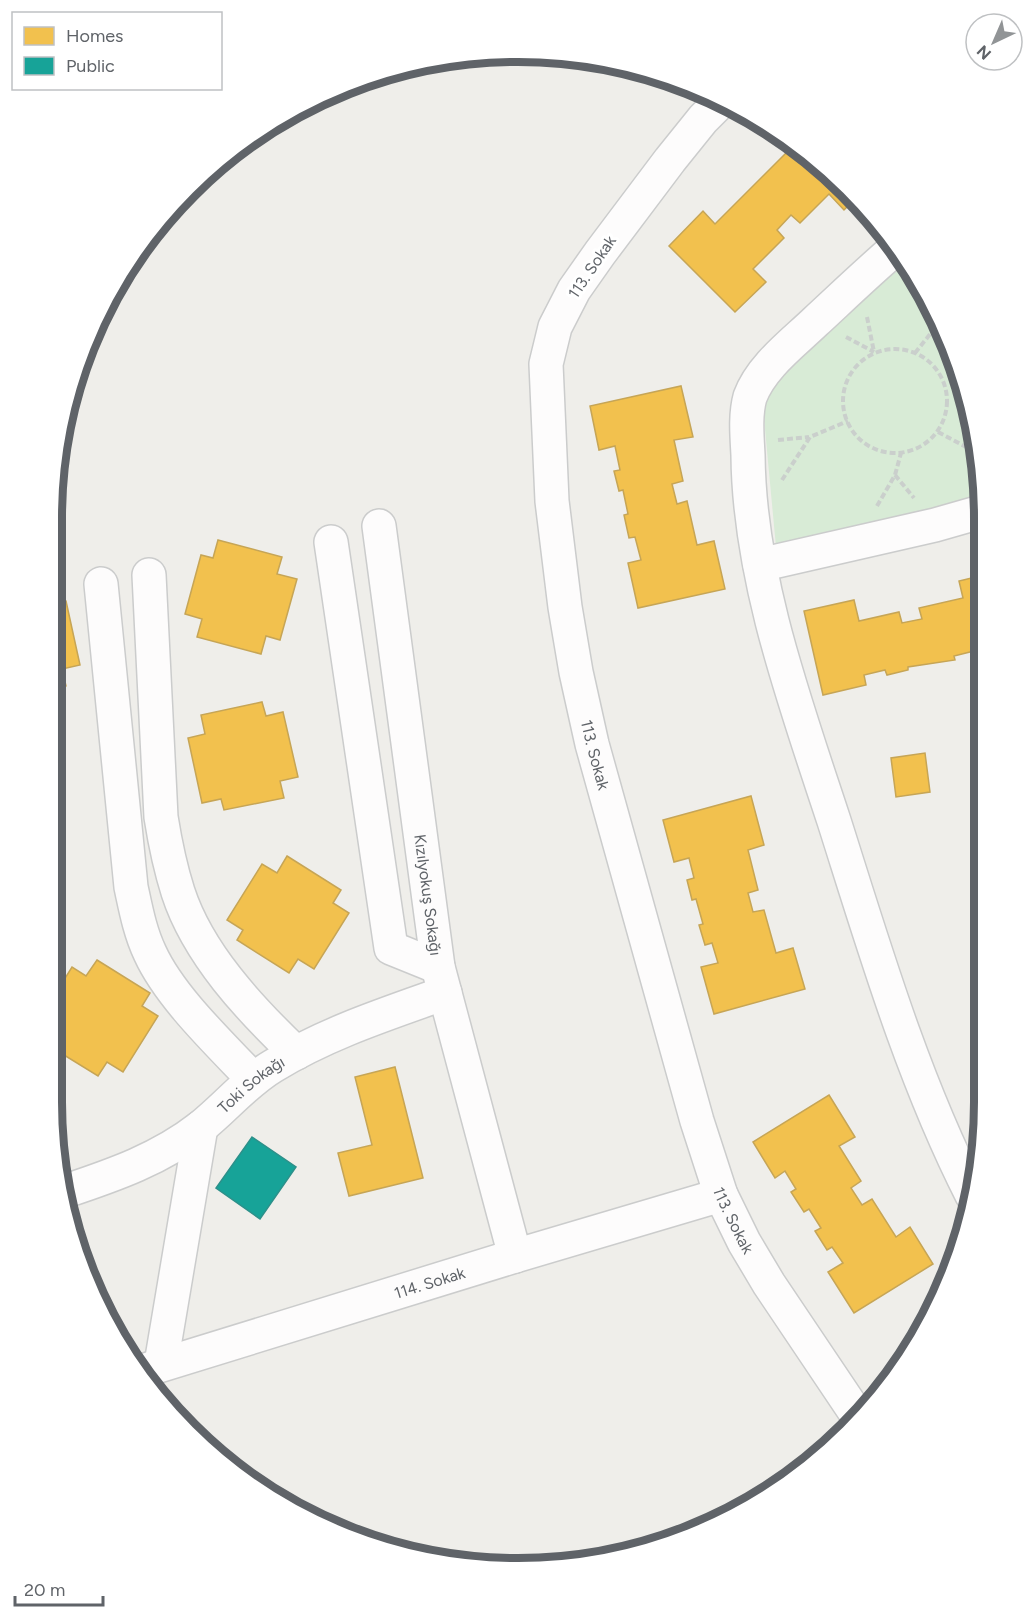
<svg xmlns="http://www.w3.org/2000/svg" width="1036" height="1620" viewBox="0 0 1036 1620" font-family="Figtree,sans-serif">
  <rect width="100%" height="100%" fill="#efeeea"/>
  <path fill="#d8ebd6" d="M904 259 923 285 969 397 984 495 906 520 776 547 762 397Z"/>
  <g fill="#f2c14e" stroke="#c6a556" stroke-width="1.5">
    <path d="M792 141 803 148 856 198 844 210 829 194 800 223 791 215 777 230 784 238 753 269 766 282 735 312 669 246 703 211 715 224 792 147 789 144Z"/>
    <path d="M681 386 693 437 674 440 683 481 672 484 677 504 687 501 697 545 714 541 725 589 638 608 628 563 641 560 635 537 629 538 624 515 628 514 623 490 619 491 614 471 620 470 615 446 599 450 590 406Z"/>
    <path d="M218 540 282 557 277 574 297 579 280 640 266 636 261 654 197 637 202 619 185 614 201 555 213 558Z"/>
    <path d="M984 575 983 671 979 672 974 651 954 656 955 660 908 667V670L887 675 885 670 864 675 866 685 823 695 804 611 854 600 859 621 899 612 902 623 922 619 919 608 963 598 959 581Z"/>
    <path d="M66 601 80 665 62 669 66 686 54 688V603Z"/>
    <path d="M262 702 266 716 283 712 298 777 280 781 284 798 224 810 221 799 202 803 188 738 205 734 201 715Z"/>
    <path d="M925 753 930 792 896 797 891 758Z"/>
    <path d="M751 796 764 845 748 850 758 890 748 893 753 912 764 910 776 953 793 948 805 989 714 1014 701 967 718 963 712 943 705 945 699 925 703 924 696 899 692 900 687 880 694 878 689 858 674 862 663 820Z"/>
    <path d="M287 856 341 890 333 903 349 913 314 969 298 959 289 973 237 940 243 930 227 920 262 864 277 873Z"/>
    <path d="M97 960 150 993 142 1006 158 1016 123 1072 107 1062 98 1076 51 1047 52 999 72 967 86 976Z"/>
    <path d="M395 1067 423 1178 349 1196 338 1153 372 1145 355 1077Z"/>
    <path d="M829 1095 855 1137 839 1146 861 1181 851 1188 862 1205 872 1199 896 1237 910 1227 933 1264 854 1313 828 1272 843 1263 832 1247 827 1250 815 1231 821 1228 809 1209 804 1212 791 1192 796 1189 785 1171 775 1178 753 1142Z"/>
  </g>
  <path fill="#17a398" stroke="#2d908a" stroke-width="1.5" d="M252 1137 296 1167 260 1219 216 1188Z"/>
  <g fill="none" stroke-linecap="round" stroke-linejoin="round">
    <defs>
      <g id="minor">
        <path id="s1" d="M723 99 703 119 670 160 600 253 574 290 555 327 546 364 552 501 565 607 576 672 592 744 697 1121 721 1195 744 1242 769 1284 857 1415"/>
        <path d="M896 248C868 272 842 297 815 322 792 344 761 367 750 397 745 415 747 436 748 455 749 578 796 705 834 821 874 947 912 1077 972 1195"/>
        <path id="s2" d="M379 526 438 967 515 1256"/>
        <path d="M331 542 391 948 438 967"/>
        <path d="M760 565 935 525 984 511"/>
        <path d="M149 575 161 817C165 842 170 867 178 892 198 954 250 1009 296 1053"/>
        <path d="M101 584 131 887C136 910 140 932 150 953 170 997 220 1044 253 1079"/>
        <path id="s3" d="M66 1191C114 1175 160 1159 201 1127 226 1107 246 1082 273 1066 327 1033 386 1014 445 993"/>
        <path d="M161 1364 201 1127"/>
        <path id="s4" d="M139 1372 515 1256 721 1195"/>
      </g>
    </defs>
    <use href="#minor" stroke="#cbcccc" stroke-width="36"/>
    <g stroke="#cacfcc" stroke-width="4" stroke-dasharray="6 3" stroke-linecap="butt">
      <path d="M867 317 874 352"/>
      <path d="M846 337 874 352"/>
      <circle cx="895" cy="401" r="52"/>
      <path d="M915 353 939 323"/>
      <path d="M938 432 979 454"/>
      <path d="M778 440 809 437"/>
      <path d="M895 475 914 498"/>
      <path d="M782 480 810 437 848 421"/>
      <path d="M877 506 895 475 901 453"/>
    </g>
    <use href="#minor" stroke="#fdfcfc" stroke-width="33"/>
  </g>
  <g text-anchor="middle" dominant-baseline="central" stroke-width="6" stroke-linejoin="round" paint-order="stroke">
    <g font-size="16" fill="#5f6368" stroke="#fff">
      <text transform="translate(592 267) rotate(-56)">113. Sokak</text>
      <text stroke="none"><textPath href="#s1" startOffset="717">113. Sokak</textPath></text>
      <text stroke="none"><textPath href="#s2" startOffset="372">Kızılyokuş Sokağı</textPath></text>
      <text stroke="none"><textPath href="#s3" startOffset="216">Toki Sokağı</textPath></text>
      <text stroke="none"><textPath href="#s1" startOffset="1203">113. Sokak</textPath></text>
      <text stroke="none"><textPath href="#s4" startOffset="304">114. Sokak</textPath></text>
    </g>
  </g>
  <path d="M0 0H1036V1620H0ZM518 62H518A456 456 0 0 1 974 518V1102A456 456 0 0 1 518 1558H518A456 456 0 0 1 62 1102V518A456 456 0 0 1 518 62Z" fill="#fff" fill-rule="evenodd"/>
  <path fill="none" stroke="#5f6368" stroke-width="8" d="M518 62H518A456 456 0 0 1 974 518V1102A456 456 0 0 1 518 1558H518A456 456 0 0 1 62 1102V518A456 456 0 0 1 518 62Z"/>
  <rect x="12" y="12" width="210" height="78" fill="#ffffff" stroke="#bfc1c3" stroke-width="1.5"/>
  <rect x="24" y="27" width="30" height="18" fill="#f2c14e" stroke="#bfc1c3" stroke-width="1.5"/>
  <text x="66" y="42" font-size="18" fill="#5f6368">Homes</text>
  <rect x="24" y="57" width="30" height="18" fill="#17a398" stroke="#bfc1c3" stroke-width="1.5"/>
  <text x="66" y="72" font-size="18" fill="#5f6368">Public</text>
  <g transform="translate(994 42) rotate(224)"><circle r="28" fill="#ffffff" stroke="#bfc1c3" stroke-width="1.5"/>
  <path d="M0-4.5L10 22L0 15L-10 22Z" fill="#919496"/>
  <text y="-9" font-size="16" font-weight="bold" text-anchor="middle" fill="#5f6368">N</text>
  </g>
  <path d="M15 1596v9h88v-9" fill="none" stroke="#5f6368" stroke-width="3"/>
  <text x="24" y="1596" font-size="18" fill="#5f6368" stroke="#ffffff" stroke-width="4.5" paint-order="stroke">20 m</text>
</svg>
